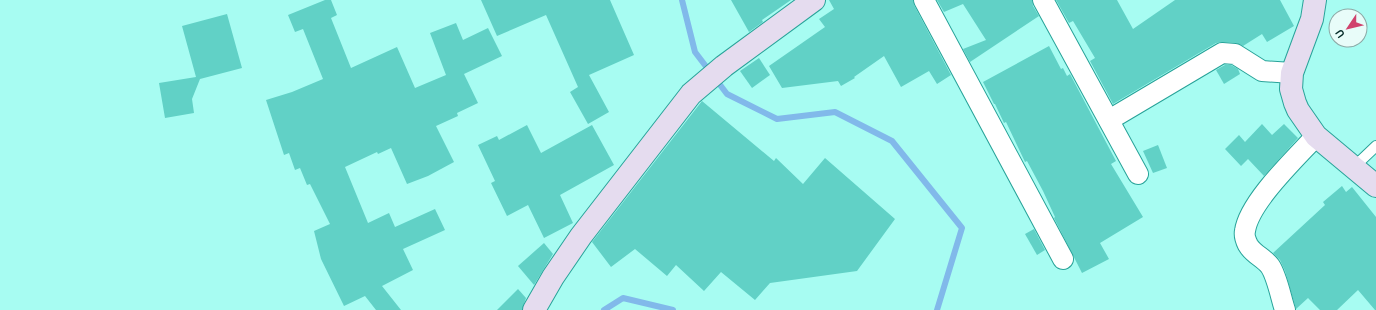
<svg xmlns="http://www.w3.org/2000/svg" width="1376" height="310" viewBox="0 0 1376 310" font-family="'Space Grotesk',sans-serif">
  <rect width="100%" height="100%" fill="#a7fcf2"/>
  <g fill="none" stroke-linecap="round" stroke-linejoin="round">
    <g stroke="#81b9ea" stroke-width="6">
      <path d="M682 0 695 52 727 94 777 119 835 112 892 141 962 228 937 310"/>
      <path d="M604 310 623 298 673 310"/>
    </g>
  </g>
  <g fill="#61d1c6">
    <path d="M325 0H331L337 15 331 18 351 68 397 47 415 88 446 75 430 33 456 23 463 40 488 28 502 56 464 74 478 103 457 113 458 116 436 126 454 162 428 176 407 184 391 148 378 154 377 152 345 167 368 223 389 213 395 227 435 209 445 230 403 249 413 270 382 286 401 310H376L365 296 344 306 321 259 314 231 330 224 310 184 307 185 300 168 295 170 289 153 284 155 266 100 292 92 323 79 303 29 295 32 288 15Z"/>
    <path d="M481 0H610L634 55 589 75 609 112 588 124 570 92 578 87 546 15 497 36Z"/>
    <path d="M731 0H791L762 20 763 22 749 32Z"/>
    <path d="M829 0H913L914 5 951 75 937 84 929 71 901 87 884 56 854 77 855 78 841 86 838 81 782 88 769 66 825 27 819 19 834 9Z"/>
    <path d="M937 0H1032L1033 6 1039 16 970 62 963 49 986 40 963 4 944 12Z"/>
    <path d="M1056 0H1117L1133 29 1175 0H1280L1294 26 1267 42 1262 34 1243 46 1236 43 1223 42 1216 43 1113 104 1090 61 1095 58 1073 21 1069 23Z"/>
    <path d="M227 14 242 68 200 79 192 99 194 113 165 118 159 83 196 77 182 26Z"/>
    <path d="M1049 46 1061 69 1063 68 1067 76 1070 74 1116 161 1111 164 1143 217 1100 243 1109 259 1082 273 1054 218 1055 217 1043 191 1027 161 1025 162 1006 122 1004 123 995 104H994L983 82Z"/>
    <path d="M759 58 770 75 752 88 740 71Z"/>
    <path d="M1225 65H1231L1238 69 1240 74 1224 84 1216 70Z"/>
    <path d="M702 101 774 161 776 158 803 184 825 158 895 219 857 271 770 283 755 300 721 272 704 291 676 265 667 276 635 249 611 267 592 242Z"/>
    <path d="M1262 124 1272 135 1284 124 1298 138 1264 176 1248 159 1241 166 1225 149 1239 135 1245 142Z"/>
    <path d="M527 125 541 153 592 125 614 165 560 195 573 223 544 238 528 205 507 216 491 183 495 181 478 145 497 136 499 140Z"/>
    <path d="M1158 145 1167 168 1153 173 1143 151Z"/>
    <path d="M1342 186 1346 192 1352 187 1376 217V310H1375L1358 290 1337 310H1320L1308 298 1296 309 1285 271 1280 260 1273 253 1325 205 1323 202Z"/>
    <path d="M1034 229 1045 250 1037 255 1025 234Z"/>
    <path d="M544 243 553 254 534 285 518 266Z"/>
    <path d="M518 289 526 298 522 310H497Z"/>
  </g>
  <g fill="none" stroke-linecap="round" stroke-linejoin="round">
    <defs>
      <path id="lane" d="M1354 167 1376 146"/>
      <g id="street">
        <path d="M924 0 1063 259"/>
        <path d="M1043 0 1138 174"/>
        <path d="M1109 120 1222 53 1235 54 1262 71 1292 73"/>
        <path d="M1285 310C1281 298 1277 276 1270 266 1264 258 1253 254 1248 245 1246 241 1244 235 1245 231 1249 202 1296 158 1316 136"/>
      </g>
      <g id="secondary">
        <path d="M1315 0 1312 19 1292 73 1291 89 1295 103 1298 110 1316 136 1376 186"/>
        <path d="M534 310 553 277 581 236 691 94 724 66 814 0"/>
      </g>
    </defs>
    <use href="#lane" stroke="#28a399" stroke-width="12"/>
    <use href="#street" stroke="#28a399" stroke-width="22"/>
    <use href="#secondary" stroke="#28a399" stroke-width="24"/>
    <use href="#lane" stroke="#fff" stroke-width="10"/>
    <use href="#street" stroke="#fff" stroke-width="20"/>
    <use href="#secondary" stroke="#e5dcef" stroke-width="22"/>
  </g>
  <g transform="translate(1348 28) rotate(235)"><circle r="19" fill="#e8fcf9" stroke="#8da8a5"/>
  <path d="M0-3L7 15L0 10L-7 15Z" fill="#d0426d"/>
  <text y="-6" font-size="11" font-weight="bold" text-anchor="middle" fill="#042a27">U</text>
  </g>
</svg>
